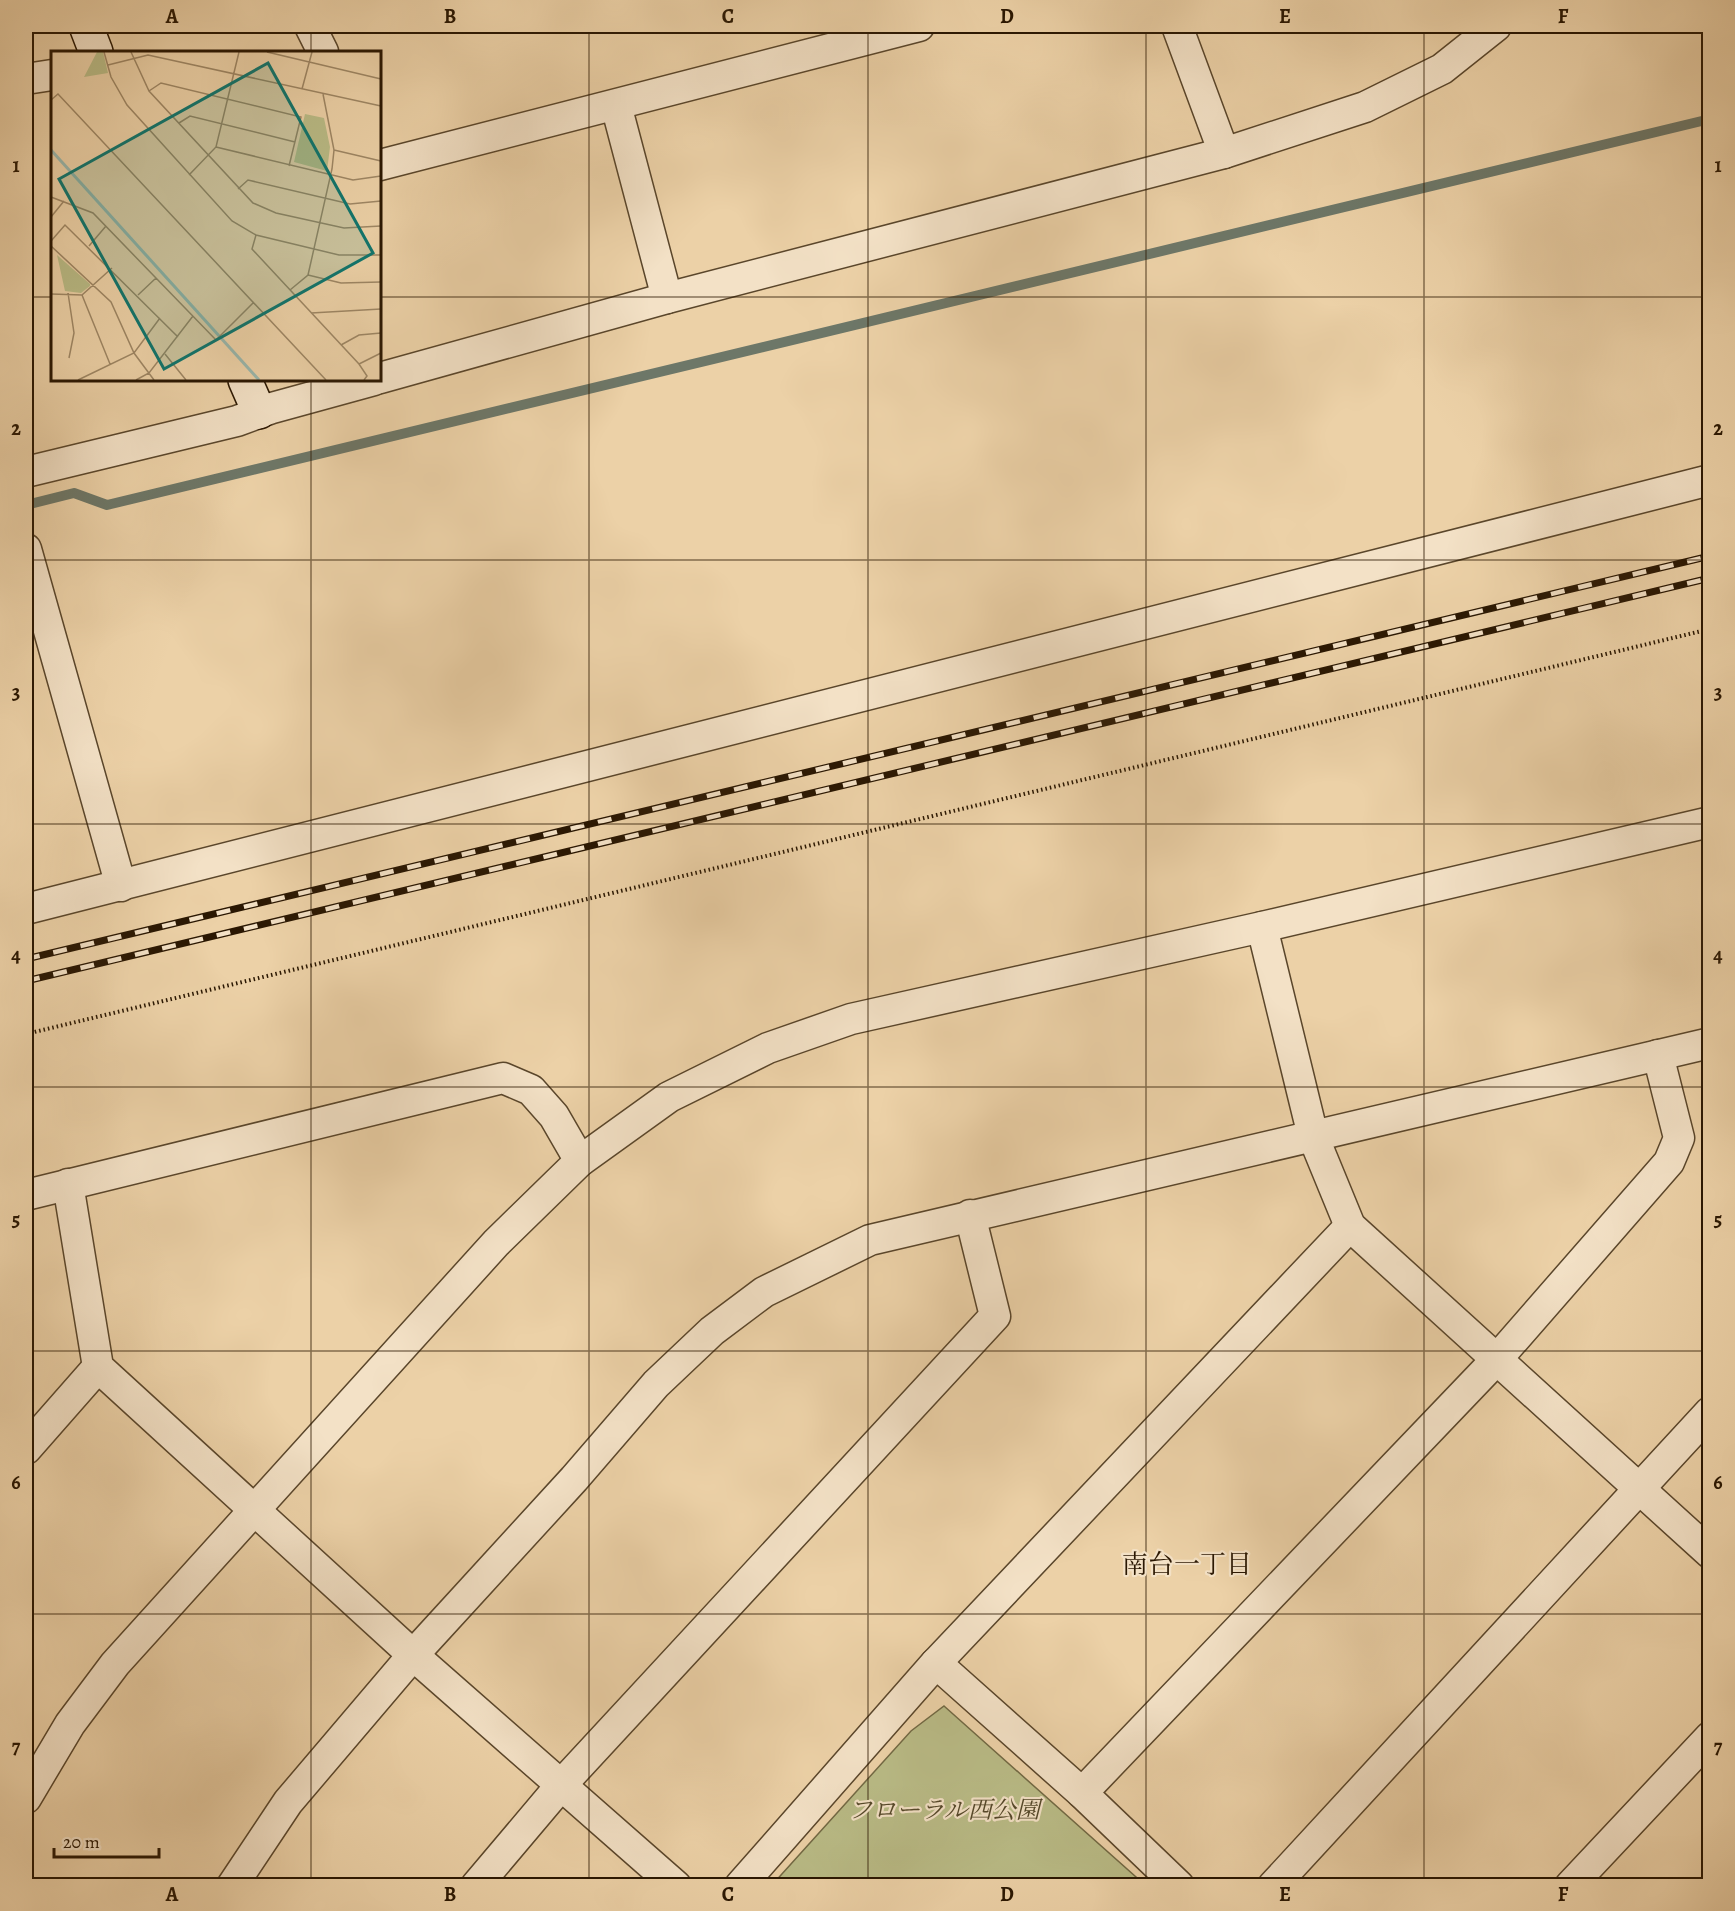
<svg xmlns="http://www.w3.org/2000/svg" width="1735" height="1911" viewBox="0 0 1735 1911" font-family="Alegreya,'Noto Serif JP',serif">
  <rect width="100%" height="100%" fill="#ecd1a7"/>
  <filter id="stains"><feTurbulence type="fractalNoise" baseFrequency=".00333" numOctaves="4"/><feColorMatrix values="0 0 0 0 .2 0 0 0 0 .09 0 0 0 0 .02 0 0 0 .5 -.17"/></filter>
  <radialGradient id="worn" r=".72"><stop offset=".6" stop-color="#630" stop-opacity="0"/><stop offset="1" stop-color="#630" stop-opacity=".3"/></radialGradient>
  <path fill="#b9bb86" stroke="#726944" stroke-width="1.5" d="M944 1706 1145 1885H772L911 1731Z"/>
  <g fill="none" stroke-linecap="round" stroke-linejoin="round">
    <path stroke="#6d7768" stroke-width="10" d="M26 505 74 493 107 505 1710 119"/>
    <defs>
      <g id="street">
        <path d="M310 26 323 52"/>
        <path d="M1177 26 1224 153"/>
        <path d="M26 79 52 75"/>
        <path d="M616 105 667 298"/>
        <path d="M380 165 919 26"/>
        <path d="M380 378 667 298 1224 153 1365 107 1442 69 1496 26"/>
        <path d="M26 472 237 421 272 408 374 380"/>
        <path d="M26 549 121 886"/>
        <path d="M26 909 1710 480"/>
        <path d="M1262 927 1313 1136 1350 1226 1710 1553"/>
        <path d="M68 1184 98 1367 413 1655 676 1886"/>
        <path d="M26 1195 503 1078 531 1090 554 1116 580 1161"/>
        <path d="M26 1449 98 1367"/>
        <path d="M936 1663 1082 1793 1179 1886"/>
        <path d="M1082 1793 1497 1359 1669 1162 1679 1138 1658 1055"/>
        <path d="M26 1798 70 1724 115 1664 496 1243 580 1161 669 1097 768 1048 851 1019 1262 927 1710 822"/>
        <path d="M232 1886 288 1802 413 1655 574 1479 656 1384 712 1331 764 1292 870 1240 1710 1043"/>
        <path d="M476 1886 562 1784 995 1316 970 1215"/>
        <path d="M740 1886 936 1663 1350 1226"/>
        <path d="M1273 1886 1710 1412"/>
        <path d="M1570 1886 1710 1737"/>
      </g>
      <g id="secondary">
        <path d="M86 26 96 52"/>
        <path d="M245 380 259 412"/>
      </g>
    </defs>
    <use href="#street" stroke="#5a462b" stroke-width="33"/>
    <use href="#secondary" stroke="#2a1702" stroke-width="36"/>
    <path stroke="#2a1702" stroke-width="4" stroke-dasharray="1.5 3" stroke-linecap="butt" d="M26 1034 1710 629"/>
    <use href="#street" stroke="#f3e1c6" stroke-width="30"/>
    <use href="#secondary" stroke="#f3e1c6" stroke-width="33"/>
    <defs>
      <g id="rail">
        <path d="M26 959 1710 556"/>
        <path d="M26 981 1710 578"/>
      </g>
    </defs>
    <use href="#rail" stroke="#2a1702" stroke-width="7"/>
    <use href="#rail" stroke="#f3e1c6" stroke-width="4.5" stroke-dasharray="14" stroke-linecap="butt"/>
  </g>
  <path fill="none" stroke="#2a1702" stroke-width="1.5" stroke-opacity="0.55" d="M311 26V52M589 26V1886M868 26V1886M1146 26V1886M1424 26V1886M26 297H52M380 297H1710M311 380V1886M26 560H1710M26 824H1710M26 1087H1710M26 1351H1710M26 1614H1710"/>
  <g text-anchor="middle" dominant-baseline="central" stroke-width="4.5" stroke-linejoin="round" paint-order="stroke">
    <g font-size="24" font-style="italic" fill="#55482a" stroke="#f3e1c6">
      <text x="944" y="1810">フローラル西公園</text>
    </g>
    <g font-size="26" fill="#2a1702" stroke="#f3e1c6">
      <text x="1187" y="1564">南台一丁目</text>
    </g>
  </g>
  <g transform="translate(51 51)">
    <rect width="330" height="330" fill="#ecd1a7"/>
    <path d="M46 1H52L57 22 33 26ZM254 63 273 67 279 96 276 120 243 111ZM6 204 39 233V235L30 242 14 240Z" fill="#b9bb86"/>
    <path fill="none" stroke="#99b7ac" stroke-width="3" d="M0 99 208 329"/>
    <path fill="none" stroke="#9e8765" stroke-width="1.5" d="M53 1 60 26 76 54 181 170 205 184 288 204H330M80 1 98 40 202 152 225 162 293 177 330 175M216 1 330 28M57 14 97 4 330 55M251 38 261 1M98 40 110 32 250 66 238 115M0 49 7 43 275 329M128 72 139 65 244 91M165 96 302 129 330 125M283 99 330 110M138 124 165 96 188 1M187 138 197 129 299 153 330 150M0 146 42 162 165 289 203 251M0 166 13 150M205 184 201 198 308 313 316 325 313 329M0 190 14 174 127 286M0 195 60 251 83 302 103 329M38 195 55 175M257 224 290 232 330 231M239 239 257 224 281 118 283 99 272 43M17 242 23 282 18 307M0 243 31 244 61 217M31 244 59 313M87 244 105 227M260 262 330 258M290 294 308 284 330 282M114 303 135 329M308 313 330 302M27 329 83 302 109 267M85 329 98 322 142 265"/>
    <path fill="#0f766e" fill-opacity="0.15" stroke="#0f766e" stroke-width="3" d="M217 12 322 202 113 318 8 128Z"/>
    <rect width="330" height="330" fill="none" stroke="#2a1702" stroke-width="3"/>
  </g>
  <rect width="1735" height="1911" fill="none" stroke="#ecd1a7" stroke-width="66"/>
  <path d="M54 1848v9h105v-9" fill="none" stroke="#2a1702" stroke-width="3"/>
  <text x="63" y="1848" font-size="18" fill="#2a1702" stroke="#f3e1c6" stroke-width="4.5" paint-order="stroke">20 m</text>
  <rect x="33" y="33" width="1669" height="1845" fill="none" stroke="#2a1702" stroke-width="2"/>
  <g font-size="20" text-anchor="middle" font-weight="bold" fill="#2a1702">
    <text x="172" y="23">A</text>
    <text x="450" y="23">B</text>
    <text x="728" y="23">C</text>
    <text x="1007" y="23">D</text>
    <text x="1285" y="23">E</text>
    <text x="1563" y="23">F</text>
    <text x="16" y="172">1</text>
    <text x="1718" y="172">1</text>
    <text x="16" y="435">2</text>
    <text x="1718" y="435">2</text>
    <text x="16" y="699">3</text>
    <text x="1718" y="699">3</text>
    <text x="16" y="962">4</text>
    <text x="1718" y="962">4</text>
    <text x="16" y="1226">5</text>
    <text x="1718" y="1226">5</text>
    <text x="16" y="1489">6</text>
    <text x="1718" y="1489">6</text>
    <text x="16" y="1753">7</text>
    <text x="1718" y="1753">7</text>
    <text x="172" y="1901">A</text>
    <text x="450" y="1901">B</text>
    <text x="728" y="1901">C</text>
    <text x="1007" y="1901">D</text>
    <text x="1285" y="1901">E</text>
    <text x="1563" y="1901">F</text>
  </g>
  <rect width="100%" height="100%" filter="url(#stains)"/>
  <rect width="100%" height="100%" fill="url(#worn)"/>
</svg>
